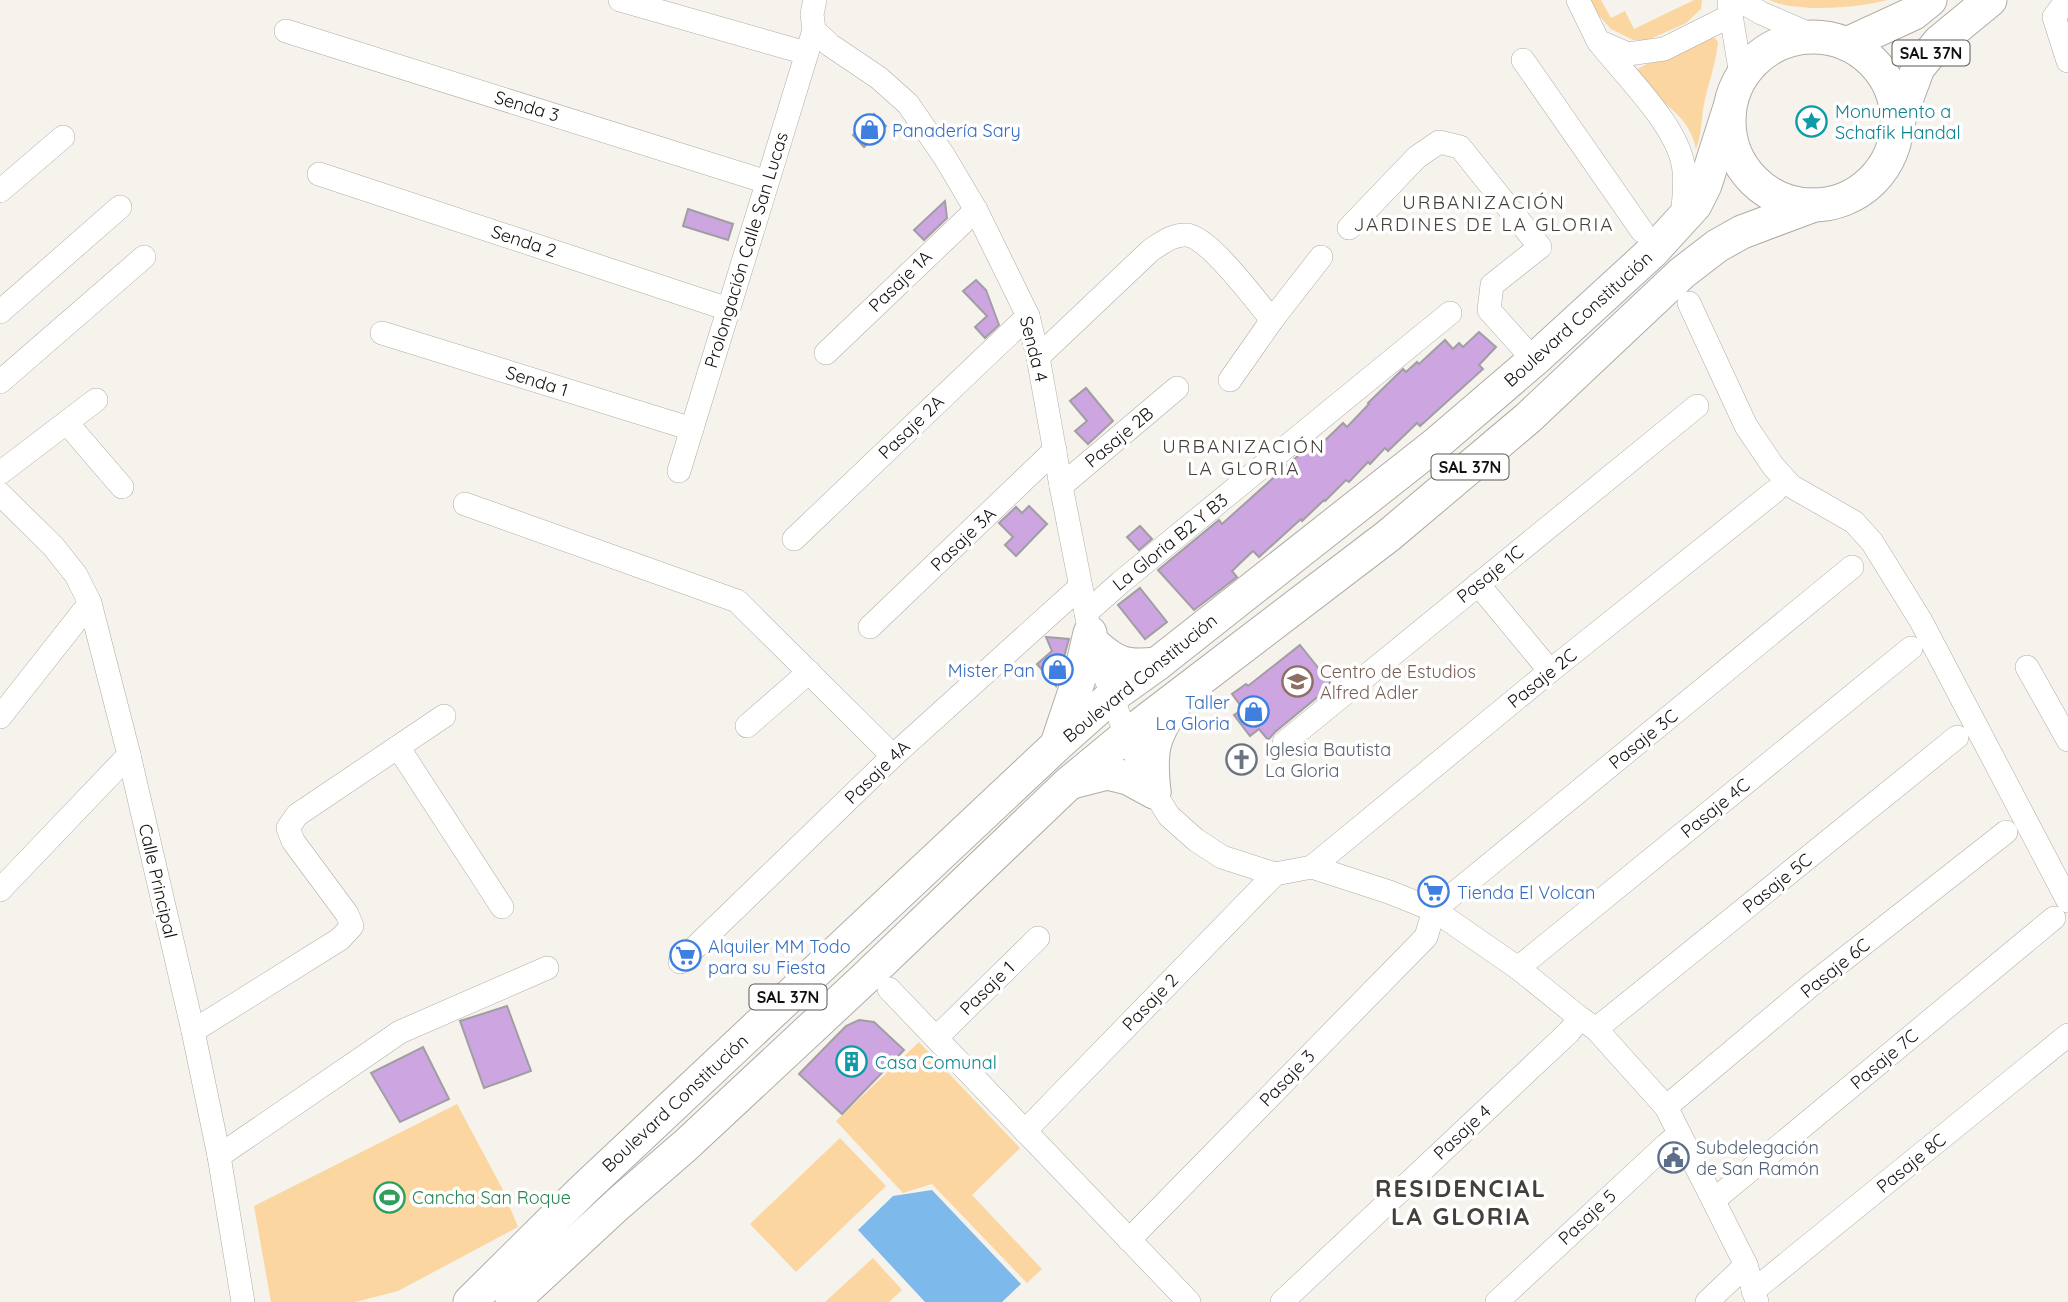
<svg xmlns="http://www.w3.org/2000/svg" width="2068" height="1302" viewBox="0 0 2068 1302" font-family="Quicksand,sans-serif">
  <rect width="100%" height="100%" fill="#f6f2ec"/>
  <g fill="#fbd6a1">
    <path d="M1585 0H1601L1611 18 1625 11 1634 29 1694 0H1702L1701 9 1686 23 1648 40H1633L1611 29Z"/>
    <path d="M1769 0H1887C1858 8 1797 13 1769 0Z"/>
    <path d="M1710 36 1715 38 1718 42C1716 64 1708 83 1704 104 1701 119 1702 134 1696 149 1689 112 1656 102 1636 74L1638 69 1643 66 1689 44Z"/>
    <path d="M919 1042 1020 1148 972 1195 1042 1269 1027 1283 932 1184 903 1193 836 1121Z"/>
    <path d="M457 1104 502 1188 518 1227 398 1291 355 1302H271L254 1206Z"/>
    <path d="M840 1138 886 1186 796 1272 750 1224Z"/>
    <path d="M873 1258 902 1290 889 1302H825Z"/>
  </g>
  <path fill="#7db9ea" d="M932 1190 1021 1284 1002 1302H925L858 1230 893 1196Z"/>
  <g fill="#cca5e1" stroke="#a19ea3" stroke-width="2">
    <path d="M874 114 886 126 864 147 853 135Z"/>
    <path d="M945 201 947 218 924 240 914 230Z"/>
    <path d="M688 209 733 224 728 240 683 226Z"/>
    <path d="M976 280 986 290 999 325 985 338 975 327 987 316 963 291Z"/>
    <path d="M1479 332 1496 347 1479 365 1483 369 1420 426 1417 423 1388 451 1385 448 1370 464 1368 462 1349 482 1346 480 1325 501 1324 500 1302 521 1301 519 1259 557 1253 551 1232 571 1237 577 1194 610 1158 570 1219 520 1222 524 1309 446 1314 451 1343 423 1347 427 1369 404 1368 403 1403 369 1406 372 1417 362 1419 364 1445 340 1453 349 1459 343 1463 347Z"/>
    <path d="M1086 388 1113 421 1088 444 1075 431 1087 421 1070 401Z"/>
    <path d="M1029 506 1047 524 1016 556 1005 545 1013 537 999 523 1016 507 1022 513Z"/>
    <path d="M1140 526 1152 539 1139 550 1127 537Z"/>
    <path d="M1140 588 1167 622 1145 639 1118 605Z"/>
    <path d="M1046 637 1069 639 1056 686 1037 664 1052 651Z"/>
    <path d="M1300 645 1332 685 1275 732 1268 740 1259 729 1250 736 1234 715 1243 709 1232 694 1246 684 1248 686Z"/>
    <path d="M507 1006 531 1071 484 1088 460 1021Z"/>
    <path d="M859 1020 874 1022 904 1050 842 1114 799 1074 846 1026Z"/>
    <path d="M423 1047 449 1099 400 1122 371 1073Z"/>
  </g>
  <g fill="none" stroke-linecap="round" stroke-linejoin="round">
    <defs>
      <g id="minor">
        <path d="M620 0 806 53"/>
        <path d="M1578 0 1598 41 1628 54 1664 49 1730 16"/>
        <path d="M1739 0 1761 13 1814 36"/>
        <path d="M2067 0 2054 17 2068 61"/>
        <path d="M1729 3 1741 75"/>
        <path d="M814 30 830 45 879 78 908 104 944 156 976 210 1028 316 1038 357 1061 486 1090 633 1126 736 1154 792 1169 816 1196 840 1222 857 1275 874 1312 867 1389 892 1434 910 1518 968 1580 1018 1596 1029 1666 1107 1746 1265 1757 1302"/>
        <path d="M286 31 767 182"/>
        <path d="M1598 41C1624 75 1681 128 1684 171 1686 187 1683 204 1682 220"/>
        <path d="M1523 60 1642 231"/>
        <path d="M319 174 728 309"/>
        <path d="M0 191 63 137"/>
        <path d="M1349 228 1417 157 1439 142 1460 147 1540 247 1492 285 1489 310 1534 360"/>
        <path d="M1689 303 1746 426 1773 466 1791 486 1854 522 1872 542 1921 621 2068 901"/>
        <path d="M0 312 120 207"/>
        <path d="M382 333 692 429"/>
        <path d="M826 353 976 210"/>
        <path d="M1038 357 1151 250C1162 243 1173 234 1187 235 1210 238 1256 301 1272 320"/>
        <path d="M1230 380 1272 320 1321 257"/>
        <path d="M0 382 144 257"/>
        <path d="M67 423 122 487"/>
        <path d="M679 471 814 30 812 14 815 0"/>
        <path d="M0 473 96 400"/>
        <path d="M1061 486 1177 388"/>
        <path d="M0 494 53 546 76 575 90 603 129 755 193 1031 219 1156 243 1302"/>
        <path d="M465 504 737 601 893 756"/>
        <path d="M794 539 1028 316"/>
        <path d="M1478 584 1550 671"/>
        <path d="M1086 613 1121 582 1450 313"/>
        <path d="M870 627 1055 450"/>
        <path d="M2027 667 2068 740"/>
        <path d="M0 717 90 603"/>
        <path d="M747 726 809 672"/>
        <path d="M1284 743 1697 406"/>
        <path d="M398 747 502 907"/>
        <path d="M1312 867 1550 671 1775 491"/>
        <path d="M0 890 129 755"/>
        <path d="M680 962 893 756 1080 587"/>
        <path d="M1518 968 1911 648"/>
        <path d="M889 989 1189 1302"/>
        <path d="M1596 1029 1957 737"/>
        <path d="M193 1031 340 939 352 926 347 914 293 841 288 828 297 815 444 716"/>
        <path d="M936 1038 1038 938"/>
        <path d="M1666 1107 1810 986 2006 832"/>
        <path d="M1025 1131 1275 874"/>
        <path d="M219 1156 400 1032 547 968"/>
        <path d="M1714 1200 2054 918"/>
        <path d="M1129 1240 1426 937 1434 910 1852 567"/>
        <path d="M1753 1291 2068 1035"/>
        <path d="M1282 1302 1569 1032 1580 1018"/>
        <path d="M1497 1302 1666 1145 1679 1134"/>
        <path d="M1707 1302 1746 1265"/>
      </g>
      <g id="highway">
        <circle cx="1813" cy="121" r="84"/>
        <path d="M1847 44 1914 13 1930 0"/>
        <path d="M1898 122 1918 68 1939 42 1990 0"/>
        <path d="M1095 645C1117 665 1127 667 1157 664"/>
        <path d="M1057 744 1080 676 1090 633"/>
        <path d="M1072 782 1107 773 1128 778 1154 792"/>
        <path d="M1154 792C1150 754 1151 738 1174 706"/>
        <path d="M470 1302 583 1190 1057 745 1111 697 1157 664 1436 444 1534 360 1653 251 1695 205 1705 185 1729 110"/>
        <path d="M512 1302 618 1204 686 1145 864 979 1069 783 1126 736 1388 536 1528 418 1682 273 1717 246 1742 232 1814 205"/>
      </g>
    </defs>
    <use href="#minor" stroke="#b0aca7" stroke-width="24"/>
    <use href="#highway" stroke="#b0aca7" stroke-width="35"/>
    <use href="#minor" stroke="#fff" stroke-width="23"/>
    <use href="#highway" stroke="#fff" stroke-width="33"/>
  </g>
  <defs>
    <symbol id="sight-ring" viewBox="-11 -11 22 22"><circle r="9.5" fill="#fff" stroke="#0f9aa8" stroke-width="1.5"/><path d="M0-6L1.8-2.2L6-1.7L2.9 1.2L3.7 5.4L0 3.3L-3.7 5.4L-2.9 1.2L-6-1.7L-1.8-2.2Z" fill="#0f9aa8"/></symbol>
    <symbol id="shop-ring" viewBox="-11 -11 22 22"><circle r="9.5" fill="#fff" stroke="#3f7fe0" stroke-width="1.5"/><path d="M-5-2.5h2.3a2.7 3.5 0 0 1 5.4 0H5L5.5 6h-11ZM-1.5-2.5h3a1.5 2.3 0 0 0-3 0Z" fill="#3f7fe0"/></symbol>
    <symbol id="school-ring" viewBox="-11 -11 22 22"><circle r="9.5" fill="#fff" stroke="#8d6e63" stroke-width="1.5"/><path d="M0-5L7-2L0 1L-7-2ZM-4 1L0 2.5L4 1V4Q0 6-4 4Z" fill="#8d6e63"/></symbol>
    <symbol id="church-ring" viewBox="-11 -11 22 22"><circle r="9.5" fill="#fff" stroke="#6b7280" stroke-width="1.5"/><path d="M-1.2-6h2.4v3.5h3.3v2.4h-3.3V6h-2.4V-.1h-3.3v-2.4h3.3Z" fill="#6b7280"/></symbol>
    <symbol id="supermarket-ring" viewBox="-11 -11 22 22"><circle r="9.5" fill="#fff" stroke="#3f7fe0" stroke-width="1.5"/><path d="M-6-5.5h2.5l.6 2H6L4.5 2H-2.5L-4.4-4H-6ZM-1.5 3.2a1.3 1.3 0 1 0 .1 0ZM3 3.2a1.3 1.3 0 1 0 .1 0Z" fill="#3f7fe0"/></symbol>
    <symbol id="building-ring" viewBox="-11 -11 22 22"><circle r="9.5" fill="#fff" stroke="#0f9aa8" stroke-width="1.5"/><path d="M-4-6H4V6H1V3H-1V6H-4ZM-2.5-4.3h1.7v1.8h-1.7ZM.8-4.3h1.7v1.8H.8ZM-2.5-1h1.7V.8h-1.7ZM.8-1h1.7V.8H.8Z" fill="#0f9aa8"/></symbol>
    <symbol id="civic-ring" viewBox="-11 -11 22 22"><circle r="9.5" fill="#fff" stroke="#5c6f8a" stroke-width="1.5"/><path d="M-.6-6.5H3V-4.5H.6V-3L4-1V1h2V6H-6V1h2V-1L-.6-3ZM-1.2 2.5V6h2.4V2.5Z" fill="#5c6f8a"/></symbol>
    <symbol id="stadium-ring" viewBox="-11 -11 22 22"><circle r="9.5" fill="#fff" stroke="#2e9e5b" stroke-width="1.5"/><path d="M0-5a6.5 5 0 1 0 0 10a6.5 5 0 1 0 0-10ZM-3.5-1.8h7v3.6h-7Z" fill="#2e9e5b"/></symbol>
  </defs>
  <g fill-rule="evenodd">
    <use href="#sight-ring" x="1794" y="104" width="35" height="35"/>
    <use href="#shop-ring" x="852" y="112" width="35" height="35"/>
    <use href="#shop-ring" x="1040" y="652" width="35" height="35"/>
    <use href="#school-ring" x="1280" y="664" width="35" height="35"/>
    <use href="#shop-ring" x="1236" y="694" width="35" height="35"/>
    <use href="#church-ring" x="1224" y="742" width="35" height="35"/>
    <use href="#supermarket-ring" x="1416" y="874" width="35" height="35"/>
    <use href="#supermarket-ring" x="668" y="938" width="35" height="35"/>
    <use href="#building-ring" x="834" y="1044" width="35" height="35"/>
    <use href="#civic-ring" x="1656" y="1140" width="35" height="35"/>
    <use href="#stadium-ring" x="372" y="1180" width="35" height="35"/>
  </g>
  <g text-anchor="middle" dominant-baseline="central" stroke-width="7" stroke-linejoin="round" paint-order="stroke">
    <g fill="#fff" stroke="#5a5857" stroke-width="2">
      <rect x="1892.5" y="40.5" width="77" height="25" rx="5"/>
      <rect x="1431.5" y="454.5" width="77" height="25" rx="5"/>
      <rect x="749.5" y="984.5" width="77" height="25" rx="5"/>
    </g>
    <g font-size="16" font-weight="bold" fill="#13110f">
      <text x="1931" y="53">SAL 37N</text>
      <text x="1470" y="467">SAL 37N</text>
      <text x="788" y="997">SAL 37N</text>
    </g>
    <g font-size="18" fill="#13110f" stroke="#fff">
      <text transform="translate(527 106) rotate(17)">Senda 3</text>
      <text transform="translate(524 241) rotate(18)">Senda 2</text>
      <text transform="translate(746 250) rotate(-73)">Prolongación Calle San Lucas</text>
      <text transform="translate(900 281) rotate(-44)">Pasaje 1A</text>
      <text transform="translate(1578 319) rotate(-42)">Boulevard Constitución</text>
      <text transform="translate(1034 349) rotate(76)">Senda 4</text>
      <text transform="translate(537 381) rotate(17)">Senda 1</text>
      <text transform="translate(911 427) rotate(-44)">Pasaje 2A</text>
      <text transform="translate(1119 437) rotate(-40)">Pasaje 2B</text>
      <text transform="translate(963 539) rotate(-44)">Pasaje 3A</text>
      <text transform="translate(1170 542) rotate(-39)">La Gloria B2 Y B3</text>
      <text transform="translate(1490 574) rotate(-39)">Pasaje 1C</text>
      <text transform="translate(1140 678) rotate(-39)">Boulevard Constitución</text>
      <text transform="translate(1542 678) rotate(-39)">Pasaje 2C</text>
      <text transform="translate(1643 739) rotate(-39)">Pasaje 3C</text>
      <text transform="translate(877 772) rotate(-44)">Pasaje 4A</text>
      <text transform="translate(1715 808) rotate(-39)">Pasaje 4C</text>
      <text transform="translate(158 881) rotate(77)">Calle Principal</text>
      <text transform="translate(1777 883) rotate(-39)">Pasaje 5C</text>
      <text transform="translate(1835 968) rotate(-39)">Pasaje 6C</text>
      <text transform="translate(987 988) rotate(-44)">Pasaje 1</text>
      <text transform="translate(1150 1002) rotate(-46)">Pasaje 2</text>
      <text transform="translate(1884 1059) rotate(-40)">Pasaje 7C</text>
      <text transform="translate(1287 1078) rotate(-46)">Pasaje 3</text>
      <text transform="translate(675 1103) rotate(-43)">Boulevard Constitución</text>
      <text transform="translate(1462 1132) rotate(-43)">Pasaje 4</text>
      <text transform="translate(1911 1163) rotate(-39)">Pasaje 8C</text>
      <text transform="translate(1587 1217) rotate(-43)">Pasaje 5</text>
    </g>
    <g font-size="18" fill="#0d838f" stroke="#fff" text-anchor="start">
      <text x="1835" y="111">Monumento a<tspan x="1835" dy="21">Schafik Handal</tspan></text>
      <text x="875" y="1062">Casa Comunal</text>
    </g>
    <g font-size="18" fill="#366cbe" stroke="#fff" text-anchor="start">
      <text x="892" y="130">Panadería Sary</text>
      <text x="1035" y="670" text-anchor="end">Mister Pan</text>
      <text x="1230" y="702" text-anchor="end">Taller<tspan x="1230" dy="21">La Gloria</tspan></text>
      <text x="1457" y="892">Tienda El Volcan</text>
      <text x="708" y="946">Alquiler MM Todo<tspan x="708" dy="21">para su Fiesta</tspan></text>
    </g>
    <g font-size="18" fill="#785e54" stroke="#fff" text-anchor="start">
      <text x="1320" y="671">Centro de Estudios<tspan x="1320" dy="21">Alfred Adler</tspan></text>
    </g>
    <g font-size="18" fill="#5b616d" stroke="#fff" text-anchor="start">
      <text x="1265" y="749">Iglesia Bautista<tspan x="1265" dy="21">La Gloria</tspan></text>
    </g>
    <g font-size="18" fill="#4e5e75" stroke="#fff" text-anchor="start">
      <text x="1696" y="1147">Subdelegación<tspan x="1696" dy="21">de San Ramón</tspan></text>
    </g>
    <g font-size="18" fill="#27864d" stroke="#fff" text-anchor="start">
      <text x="412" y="1197">Cancha San Roque</text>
    </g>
    <g font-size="19" letter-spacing="2" fill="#44413c" stroke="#fff">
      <text x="1484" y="202">URBANIZACIÓN<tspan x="1484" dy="22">JARDINES DE LA GLORIA</tspan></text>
      <text x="1244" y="446">URBANIZACIÓN<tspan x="1244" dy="22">LA GLORIA</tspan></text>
    </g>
    <g font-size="24" font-weight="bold" letter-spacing="2" fill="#44413c" stroke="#fff">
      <text x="1461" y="1188">RESIDENCIAL<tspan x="1461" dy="28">LA GLORIA</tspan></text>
    </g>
  </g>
</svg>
